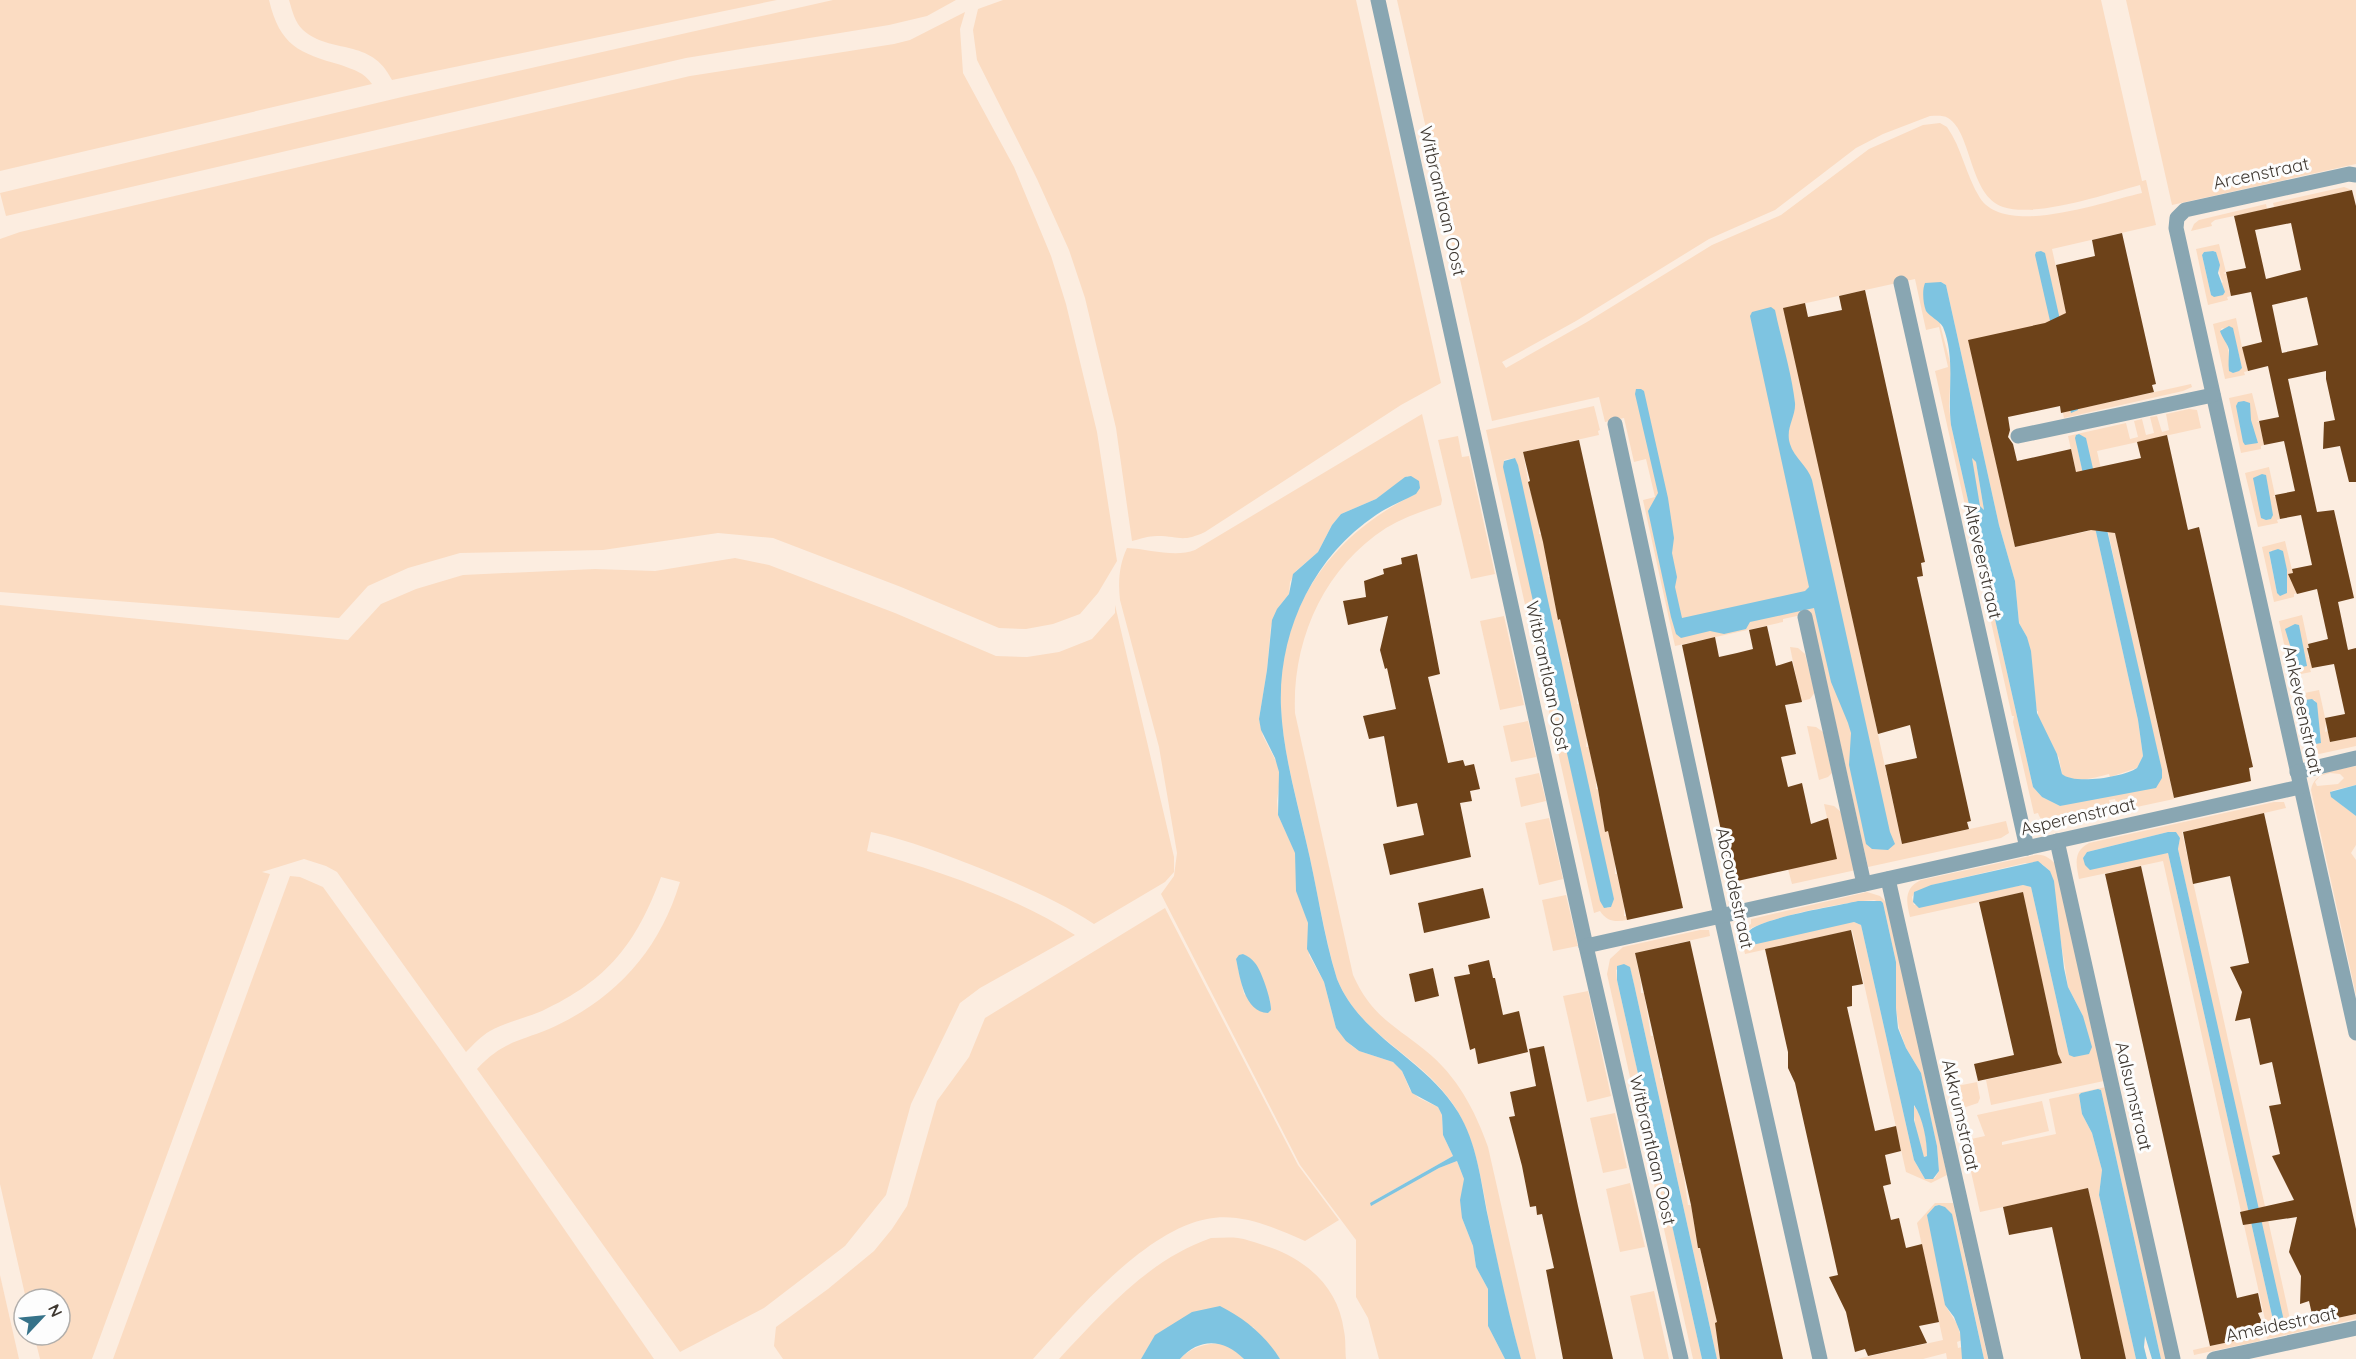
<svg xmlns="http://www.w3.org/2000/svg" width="2356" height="1359" viewBox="0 0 2356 1359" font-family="Quicksand,sans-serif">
  <rect width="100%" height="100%" fill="#fcede0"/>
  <g fill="#fbdcc2" fill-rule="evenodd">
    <path d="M0 0H269C280 46 299 53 341 65 354 70 364 72 372 84L0 171Z"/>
    <path d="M289 0H777L392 80C371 37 331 55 303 30 295 23 292 10 289 0Z"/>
    <path d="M833 0H956L927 16 889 25 686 58 6 216 0 193 402 97Z"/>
    <path d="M1003 0H1356L1441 383 1401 405 1205 532C1181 543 1180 536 1157 536 1148 536 1140 539 1132 541L1116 428 1085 298 1069 250 1037 179 977 60 973 30 978 9Z"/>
    <path d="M1397 0H2101L2142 181 2146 180 2156 225 2052 249 2087 407 2191 384 2192 387 2183 391 2064 418 2043 324 1969 341 2015 547 2089 531 2068 436 2126 423 2130 439 2138 437 2134 421 2142 419 2146 435 2154 433 2150 417 2157 416 2162 432 2169 430 2166 414 2189 409 2197 410 2201 428 2097 451 2174 799 2118 811 2115 799 2109 800 2112 813C2098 816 2063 827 2051 825 2044 824 2040 819 2038 813L2034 814 2013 722 2014 716H2012L1935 371 1948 367 1939 327 1926 330 1915 279 1784 308V306L1902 844 2006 821 2009 833 2001 838 1868 867 1811 613 1783 619V622L1675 646 1643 500 1655 497 1646 459 1634 462 1624 418 1605 422 1599 397 1492 421ZM1930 116C1936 116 1943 115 1948 118 1972 132 1969 196 2003 207 2037 218 2105 194 2140 185L2142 193C2105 201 2006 238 1980 198 1966 176 1962 148 1947 127L1940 123 1923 125 1869 149 1781 215 1712 245 1587 322 1506 368 1502 362 1576 321 1709 239 1775 210 1856 148 1883 134ZM1941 282 1946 285 1999 525 2015 581 2019 623 2027 637 2037 711H2038V717L2059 758 2062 774C2074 785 2097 777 2109 774L2110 777 2137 768 2143 756 2138 720 2078 451 2076 435 2079 434 2107 527 2162 778 2060 806 2042 797 2033 787 1951 425 1949 406 1951 366 1940 324Z"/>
    <path d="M2126 0H2356V164L2172 205Z"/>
    <path d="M965 12 960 29 963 73 1014 167 1051 256 1066 304 1097 432 1117 561 1098 593 1080 614 1053 624 1026 629 999 628 901 587 773 538 718 533 603 550 460 553 408 568 368 586 339 618 0 592V239L20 232 690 76 894 44 910 40Z"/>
    <path d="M2344 187 2352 190 2274 207 2273 203Z"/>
    <path d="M2266 204 2267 209 2215 220 2211 223 2212 226 2191 231 2194 224 2199 220Z"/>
    <path d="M2219 244 2226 272 2223 273 2226 274 2231 296 2227 297 2228 300 2208 305 2196 249ZM2215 251C2220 261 2217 272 2223 282L2211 295 2202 255 2204 252Z"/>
    <path d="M2236 318 2242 347 2240 348H2243L2248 371 2244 372 2245 375 2225 379 2213 324ZM2223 328 2236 343 2242 368 2233 373C2228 366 2230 358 2228 349 2227 342 2223 335 2221 329Z"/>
    <path d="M2252 393 2259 421 2256 422H2259L2264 445 2261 446V449L2241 453 2229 398Z"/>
    <path d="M1594 406 1600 430 1598 431 1599 435 1523 452 1530 492H1532L1539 524V534H1542L1549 566 1548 577H1551L1558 620 1560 619 1567 651 1568 662H1570L1577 694V704H1579L1587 736 1586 747H1589L1596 778V789H1598L1605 831H1608L1615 863V874H1617L1624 906V916H1627V920C1616 922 1607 922 1600 911L1594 913 1486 430ZM1515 458 1611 907 1607 908 1504 460Z"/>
    <path d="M1422 414 1442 500 1441 505C1422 511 1403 518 1386 528 1324 568 1292 640 1295 713L1353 975C1372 1017 1393 1024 1426 1051 1457 1076 1475 1110 1488 1147L1536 1359H1521C1509 1316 1499 1273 1491 1230 1482 1188 1478 1141 1453 1104 1419 1054 1361 1037 1337 979 1324 935 1317 889 1307 845 1297 800 1283 753 1281 707 1277 610 1331 534 1416 494L1408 476 1376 499 1341 514 1332 525 1318 552 1296 571 1290 582 1289 594 1281 604 1271 626 1267 670 1259 719 1263 736 1278 765 1280 779 1277 801 1278 815 1295 852 1297 869 1296 884 1308 923 1309 955 1324 982 1336 1028 1352 1046 1359 1051 1393 1062 1402 1071 1410 1090 1419 1098 1438 1107 1442 1115 1443 1135 1453 1156 1370 1203 1439 1168 1457 1161 1464 1179 1462 1218 1473 1246 1476 1267 1488 1289V1326L1505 1359H1379L1368 1318 1356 1297V1240L1300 1165 1161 894 1174 876 1177 853 1159 747 1120 600C1118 582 1119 565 1127 548 1149 549 1175 558 1195 550ZM1243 954C1260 963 1259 975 1266 991 1269 998 1271 1002 1271 1010L1268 1013 1244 994 1236 959Z"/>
    <path d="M1458 436 1462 457 1469 456 1495 574 1471 579 1438 440Z"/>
    <path d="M1972 457 1976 462 1984 510 1980 506 1971 464Z"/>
    <path d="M2269 467 2275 495 2273 497H2276L2280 519 2277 520 2278 523 2258 527 2245 473Z"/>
    <path d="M2285 541 2293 574 2292 583H2295L2297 593 2294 594V597L2274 602 2262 547ZM2271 550 2287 570 2286 581 2277 593 2269 553Z"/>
    <path d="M735 558 769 565 895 613 996 656 1027 657 1059 652 1092 639 1115 613V605L1174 857V872L1165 882 1094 924C1059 901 1021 885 982 869 946 855 909 840 871 832L867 851C934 869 1017 897 1075 935L980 988 960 1003 911 1104 886 1195 845 1246 764 1308 680 1352 477 1069C502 1042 517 1042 549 1029 616 999 659 951 680 882L661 877C636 944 608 980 542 1011 525 1018 506 1022 490 1031 481 1036 473 1045 466 1052L337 872 326 866 304 859 262 872 270 874 92 1359H40L34 1335H60V1299H26L0 1184V605L348 640 381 604 416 589 463 575 595 569 655 571Z"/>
    <path d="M2302 615 2309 648H2307L2308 657H2311L2314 668 2310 669 2311 672 2291 676 2279 621Z"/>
    <path d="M1504 616 1524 705 1500 710 1480 621Z"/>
    <path d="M1790 647 1798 648 1805 654 1815 692 1810 699 1801 701Z"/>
    <path d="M2319 690 2326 722 2325 732 2328 731 2330 742 2356 737V746L2319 754 2307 749 2295 695ZM2315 700 2321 743 2313 744 2310 741 2302 705 2303 701Z"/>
    <path d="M1528 721 1536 757 1511 762 1503 726Z"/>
    <path d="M1807 726 1816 727 1823 732 1832 773 1828 777 1819 780Z"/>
    <path d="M2356 766V785L2331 791 2332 797 2356 816V845L2351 853 2356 860V995L2311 790C2314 770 2339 770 2356 766ZM2330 773 2340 774 2344 778 2338 784 2317 786 2315 782 2320 776Z"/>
    <path d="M1539 773 1546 801 1521 807 1515 778Z"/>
    <path d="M2274 802H2284L2286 808 2182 832 2292 1328 2356 1314V1319L2267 1339 2266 1334 2268 1333 2163 861 2079 879C2076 864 2073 851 2089 843ZM2168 832H2176L2180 838 2178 849 2283 1326 2277 1328 2273 1320 2168 853 2083 858 2087 852Z"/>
    <path d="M1824 804 1834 806 1841 812 1856 870 1792 884 1788 869 1836 859Z"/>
    <path d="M1549 818 1563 879 1539 885 1525 823Z"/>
    <path d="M2035 855C2045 854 2051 859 2057 866L2104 1081 1991 1105 1986 1080 2062 1063 2060 1062 2022 893 2024 892 1910 917C1906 901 1904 888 1921 880ZM2025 863 2042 864 2050 871 2068 987 2083 1016 2069 1055 2031 887 2023 885 1914 905 1912 897 1916 891 1927 889 1932 885Z"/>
    <path d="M290 876 300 877 323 887 439 1048 654 1359H113Z"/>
    <path d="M1867 892 1880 896 1887 903 1947 1175 1931 1183 1906 1172 1852 930 1745 954 1741 938 1742 930 1751 924V919ZM1874 900 1883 903 1896 962V1008L1899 1028 1906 1048 1921 1073 1937 1146 1939 1171 1935 1178 1925 1179 1914 1160 1861 925 1854 922 1747 935 1751 928C1785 914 1838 903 1874 900Z"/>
    <path d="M1566 895 1578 946 1553 951 1542 900Z"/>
    <path d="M1165 908 1298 1165 1339 1220 1305 1241C1275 1228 1241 1212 1207 1219 1144 1231 1075 1313 1033 1359H783L774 1346 776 1327 828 1289 874 1251 892 1229 907 1206 937 1101 969 1057 985 1018Z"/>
    <path d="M1700 930H1709L1710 936 1635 953 1641 983V993H1644L1651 1036H1653L1660 1068V1078H1662L1670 1110V1120H1672L1679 1152V1163H1682L1688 1205H1691L1698 1248H1700L1707 1280V1290H1710L1725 1359H1717L1634 984 1630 968 1624 964 1616 970 1617 980 1702 1359H1693L1607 974 1610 959 1623 947Z"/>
    <path d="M1588 991 1611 1096 1587 1102 1563 996Z"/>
    <path d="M1977 1082 1980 1098 1978 1103 1957 1110 1952 1087Z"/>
    <path d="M2106 1087 2166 1359H2161L2101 1090 2098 1089 2081 1093 2079 1095 2082 1114 2092 1133 2102 1170 2099 1195 2136 1359H2126L2088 1189 2090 1188 1980 1212 1959 1118C1973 1119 1968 1130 1971 1139L1985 1136 1977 1115 2042 1101 2049 1131 2002 1142V1145L2056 1134 2049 1099Z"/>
    <path d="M1913 1105C1924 1116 1927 1141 1927 1156L1924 1157C1918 1140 1914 1123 1913 1105Z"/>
    <path d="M1615 1113 1627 1168 1603 1173 1590 1118Z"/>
    <path d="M1630 1183 1645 1247 1620 1252 1606 1189Z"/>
    <path d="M1935 1203H1953L1988 1359H1984L1969 1290 1939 1205 1935 1206 1945 1305 1957 1324 1962 1340 1957 1342 1958 1348 1962 1347V1359H1947L1946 1353 1923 1359H1857L1943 1340 1917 1223Z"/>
    <path d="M1211 1238C1220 1238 1229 1237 1238 1238 1246 1239 1253 1242 1260 1244 1303 1257 1338 1284 1344 1331 1346 1340 1345 1350 1346 1359H1280L1253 1327 1146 1351 1141 1359H1059C1103 1312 1148 1260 1211 1238Z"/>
    <path d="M0 1275 19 1359H0Z"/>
    <path d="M1654 1291 1669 1359H1644L1630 1296Z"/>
    <path d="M2259 1335 2260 1341 2194 1355 2193 1350Z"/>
    <path d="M1222 1343 1236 1351 1244 1359H1180C1192 1346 1206 1344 1222 1343Z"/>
  </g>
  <g fill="#7ec4e1" fill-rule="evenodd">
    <path d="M2041 251 2045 253 2078 400V410L2071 413 2035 255 2036 252Z"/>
    <path d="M2213 251 2216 252 2220 265 2218 273 2225 292 2223 295 2214 297 2211 295 2202 255 2204 252Z"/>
    <path d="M1941 282 1946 285 1999 525 2015 581 2019 623 2027 637 2031 651 2037 713 2057 754 2062 774C2074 785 2124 777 2137 768L2143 756 2138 720 2075 438 2076 435 2079 434 2086 438 2162 770V778L2156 788 2060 806 2042 797 2033 787 1951 425C1947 393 1956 359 1943 327 1939 320 1930 317 1926 311 1923 303 1922 290 1925 283ZM1972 458 1976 462 1984 510 1980 506Z"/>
    <path d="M1771 307 1775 310C1781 339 1792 374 1795 403 1796 417 1785 428 1790 444 1794 458 1808 466 1812 480L1890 832 1895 844 1888 850 1872 849 1866 844 1849 765 1851 733 1848 723 1831 682 1814 608 1750 622 1746 629 1724 634 1710 631 1681 638 1676 634 1671 617 1648 511 1658 493 1635 394 1636 389H1641L1644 391 1668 498 1674 538 1672 553 1677 577 1675 587 1682 618 1805 591 1809 587 1750 316 1752 312Z"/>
    <path d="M2229 326 2233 328 2242 368 2239 371 2233 373 2229 371C2228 363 2229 357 2229 350 2228 344 2222 338 2220 331Z"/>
    <path d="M2244 401 2250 403 2251 420 2258 443 2245 445 2243 442 2236 406 2238 402Z"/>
    <path d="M1515 458 1518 465 1614 899 1611 907 1604 908 1600 901 1503 467 1504 461Z"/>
    <path d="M2262 474 2266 475 2273 515 2271 519 2266 520 2261 518 2253 478Z"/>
    <path d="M1411 476 1419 481 1420 488 1416 494C1403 501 1389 506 1376 515 1313 557 1278 632 1281 707 1283 752 1296 797 1306 841 1317 886 1323 934 1337 979 1361 1038 1425 1058 1458 1112 1477 1143 1481 1182 1488 1217 1498 1264 1508 1312 1521 1359H1505L1488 1326V1289L1476 1267 1473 1246 1462 1218 1460 1200 1464 1179 1457 1161 1439 1168 1371 1206 1370 1203 1453 1156 1443 1135 1442 1115 1438 1107 1412 1093 1402 1071 1393 1062 1359 1051 1346 1041 1336 1028 1324 982 1307 949 1308 923 1296 891 1295 853 1278 815 1279 772 1275 758 1261 730 1259 719 1267 670 1272 620 1277 609 1289 594 1293 574 1318 552 1332 525 1341 514 1376 499 1405 477Z"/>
    <path d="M2278 549 2283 551 2287 570V593L2280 596 2277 593 2269 552Z"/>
    <path d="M2295 624 2299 625 2307 666 2297 668 2285 629Z"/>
    <path d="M2312 699 2317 703 2321 743 2316 744 2310 741 2302 705 2305 700Z"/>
    <path d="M2356 785V816L2331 797 2330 792Z"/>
    <path d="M2168 832H2176L2180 838 2178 849 2284 1321 2283 1326 2277 1328 2273 1320 2168 853 2090 870 2085 865 2083 858 2087 852Z"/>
    <path d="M2038 861 2050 871 2054 881 2064 968 2068 987 2083 1016 2092 1047 2089 1054 2074 1057 2069 1055 2031 887 2023 885 1919 908 1913 902 1914 892 1931 885Z"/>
    <path d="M1858 901H1881L1883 903 1896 962V1008L1898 1028 1906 1048 1921 1073 1937 1146 1939 1171 1933 1179H1925L1914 1160 1861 925 1854 922 1752 945 1749 943 1748 932C1759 918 1837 906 1858 901ZM1914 1105C1923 1118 1927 1140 1927 1156L1924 1157 1914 1120Z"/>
    <path d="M1243 954C1248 956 1252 959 1255 963 1261 969 1272 1002 1271 1010L1268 1013C1244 1012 1240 977 1236 959L1239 955Z"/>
    <path d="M1624 964 1630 967 1634 984 1717 1359H1702L1617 980V966Z"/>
    <path d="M2098 1089 2101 1090 2161 1359H2152L2145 1336 2144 1347 2147 1359H2136L2099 1195 2102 1170 2092 1133 2082 1114 2079 1095 2081 1093Z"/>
    <path d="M1939 1205 1945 1207 1952 1214 1984 1359H1962L1960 1332 1954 1317 1945 1305 1927 1215 1935 1206Z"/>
    <path d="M1220 1306C1244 1318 1266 1336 1280 1359H1244C1224 1339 1200 1337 1180 1359H1141L1155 1335 1192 1312Z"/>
  </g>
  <g fill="#6d4219" fill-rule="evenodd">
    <path d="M2352 190 2356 206V482H2349L2340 446 2323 449 2324 422 2335 420 2326 379V371L2288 379 2317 512 2334 510 2354 598 2338 602 2348 650 2356 648V737L2330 742 2325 718 2345 714 2334 664 2312 668 2307 648H2309L2308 644 2328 639 2317 589 2297 594 2288 574 2293 573 2292 569 2312 565 2301 515 2280 519 2275 495 2295 491 2284 441 2264 445 2259 421 2279 417 2268 366 2248 371 2242 347 2262 342 2251 292 2231 296 2226 272 2246 268 2234 216ZM2291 223 2301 270 2266 279 2255 230ZM2307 297 2318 345 2282 353 2272 305Z"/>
    <path d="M2122 233 2156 384 2152 385 2154 392 2061 413 2060 406 2008 417 2010 430 2008 437 2013 444 2017 461 2071 449 2076 472 2141 458 2137 442 2167 435 2188 530 2199 527 2253 767 2249 768 2251 781 2174 798 2115 533 2091 530 2015 547 1968 340 2045 323 2066 313 2056 265 2095 256 2092 240Z"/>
    <path d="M1865 290 1925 562 1921 563 1923 576 1917 577 1971 821 1967 822 1969 829 1902 844 1885 765 1917 758 1910 725 1878 734 1783 308 1805 303 1808 317 1842 310 1839 296Z"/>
    <path d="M1579 440 1683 908 1627 920 1608 831 1605 832 1598 789 1560 619 1558 620 1543 542 1528 482 1530 481 1523 452Z"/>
    <path d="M1417 554 1440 674 1428 677 1448 763 1463 760 1465 766 1474 764 1480 789 1470 791 1472 801 1460 803 1471 857 1390 875 1383 844 1424 835 1417 803 1397 807 1384 736 1369 739 1363 716 1396 709 1387 668 1385 669 1380 650 1388 616 1348 625 1343 601 1366 597 1364 581 1384 574 1383 569 1402 564 1401 558Z"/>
    <path d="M1767 626 1776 666 1792 661 1802 702 1785 705 1796 754 1781 757 1788 787 1802 783 1811 824 1828 818 1837 859 1733 882 1729 856 1727 857 1723 840 1682 645 1715 637 1719 657 1737 653 1753 649 1749 630Z"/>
    <path d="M2264 813 2356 1229V1314L2314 1323 2309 1301 2300 1304 2301 1276 2289 1252 2297 1217 2243 1225 2240 1212 2294 1200 2272 1156 2280 1154 2269 1106 2281 1104 2272 1062 2260 1065 2250 1018 2235 1021 2242 992 2230 967 2249 963 2230 876 2193 884 2183 832Z"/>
    <path d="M2141 866 2237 1298 2258 1293 2262 1312 2258 1313 2267 1334 2210 1346 2105 874Z"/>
    <path d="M1483 888 1490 918 1424 933 1418 903Z"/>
    <path d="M2023 892 2058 1054 2062 1063 1978 1081 1974 1064 2014 1055 1979 902Z"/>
    <path d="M1851 930 1863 984 1852 986V1006L1847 1007 1875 1131 1896 1126 1901 1151 1885 1155 1891 1184 1883 1186 1891 1220 1899 1218 1906 1248 1922 1244 1939 1322 1919 1326 1927 1343 1868 1356 1865 1349 1855 1352 1846 1312 1829 1277 1838 1275 1795 1083 1788 1068V1052L1765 949Z"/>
    <path d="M1690 941 1726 1102 1783 1359H1720L1715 1323 1717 1322 1700 1248H1698L1691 1205 1635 953Z"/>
    <path d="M1489 960 1493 978H1495L1503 1015 1519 1011 1528 1052 1478 1064 1475 1048 1470 1050 1454 977 1470 974 1468 965Z"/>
    <path d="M1433 968 1439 996 1415 1002 1409 974Z"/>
    <path d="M1544 1046 1578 1206 1613 1359H1563L1546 1270 1554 1268 1542 1214 1537 1215 1536 1206 1530 1207 1522 1166 1509 1117 1515 1116 1510 1092 1536 1086 1529 1049Z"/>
    <path d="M2088 1188 2099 1236 2126 1359H2081L2052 1227 2009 1235 2003 1207Z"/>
  </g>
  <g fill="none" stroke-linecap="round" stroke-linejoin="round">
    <g stroke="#89a6b2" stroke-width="15">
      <path d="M1378 0 1586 946 1681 1359"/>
      <path d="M2356 175 2349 174 2185 210 2177 218 2176 228 2356 1033"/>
      <path d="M1901 283 2027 848"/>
      <path d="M1615 424 1721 916 1820 1359"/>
      <path d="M2018 436 2213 395"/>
      <path d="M1805 617 1864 884"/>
      <path d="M2297 772 2356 758"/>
      <path d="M2057 841 2173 1359"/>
      <path d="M1888 879 1996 1359"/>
      <path d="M1586 946 2300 787"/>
      <path d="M2214 1359 2356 1328"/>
    </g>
  </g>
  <g text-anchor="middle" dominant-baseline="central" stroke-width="6" stroke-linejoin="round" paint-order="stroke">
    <g font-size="18" fill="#3f3831" stroke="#fdfdfd">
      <text transform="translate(2261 173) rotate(-12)">Arcenstraat</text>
      <text transform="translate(1443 201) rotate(77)">Witbrantlaan Oost</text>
      <text transform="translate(1983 561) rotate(77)">Alteveerstraat</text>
      <text transform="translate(1548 676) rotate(78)">Witbrantlaan Oost</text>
      <text transform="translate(2303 710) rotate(78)">Ankeveenstraat</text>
      <text transform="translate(2078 816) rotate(-13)">Asperenstraat</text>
      <text transform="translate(1735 888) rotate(78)">Abcoudestraat</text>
      <text transform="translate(2134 1096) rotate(77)">Aalsumstraat</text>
      <text transform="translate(1961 1115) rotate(77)">Akkrumstraat</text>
      <text transform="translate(1653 1150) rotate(77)">Witbrantlaan Oost</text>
      <text transform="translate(2281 1324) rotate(-12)">Ameidestraat</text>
    </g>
  </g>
  <g transform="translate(42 1317) rotate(64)"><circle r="28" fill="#fdfdfd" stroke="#b1aeab" stroke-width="1.5"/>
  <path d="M0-4.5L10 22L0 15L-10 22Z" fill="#367289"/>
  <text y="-9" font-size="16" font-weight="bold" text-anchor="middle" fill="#3f3831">N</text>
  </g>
</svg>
